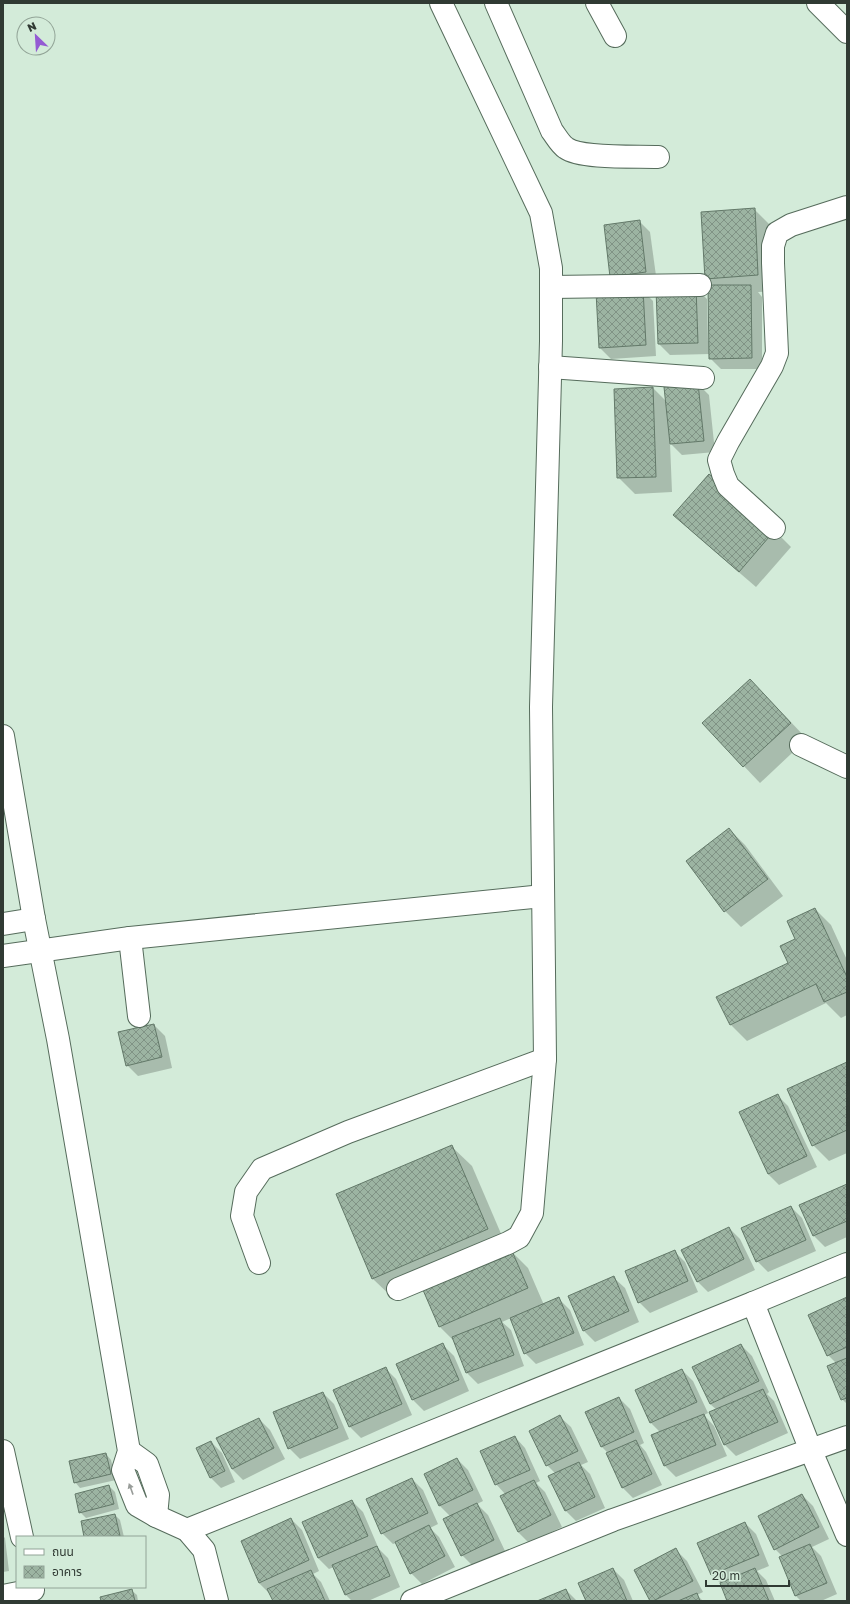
<svg xmlns="http://www.w3.org/2000/svg" width="850" height="1604" viewBox="0 0 850 1604" font-family="'Golos Text','Noto Sans Thai',sans-serif">
  <defs>
    <pattern id="building-cross-hatch" width="8" height="8" patternUnits="userSpaceOnUse"><rect width="8" height="8" fill="#9cb4a2"/><path d="M0 0l8 8M0 8l8-8" fill="none" stroke="#809385"/></pattern>
  </defs>
  <rect width="100%" height="100%" fill="#d3ebd9"/>
  <g fill="#0003">
    <path d="M754 209 770 225 774 291 758 292 762 297V369H721L710 358V354L670 355 659 344 657 290 696 288 707 299 708 341H710L714 286 706 279Z"/>
    <path d="M639 221 650 232 657 283 611 276Z"/>
    <path d="M642 290 653 301 656 356 611 359 600 348Z"/>
    <path d="M698 384 709 395 715 452 682 455 670 443 672 492 635 494 618 477 653 388 667 402Z"/>
    <path d="M675 515 775 531 791 547 756 587 691 531Z"/>
    <path d="M766 696 807 739 760 783 703 723Z"/>
    <path d="M729 829 745 845 783 896 741 927 725 911 687 861Z"/>
    <path d="M815 909 831 925 847 960V1015L841 1018 826 1003 747 1041 730 1024 789 963 796 939Z"/>
    <path d="M154 1025 165 1036 172 1068 138 1076 127 1065Z"/>
    <path d="M847 1063V1153L829 1161 813 1145Z"/>
    <path d="M777 1095 788 1106 817 1167 779 1185 768 1174Z"/>
    <path d="M451 1146 472 1166 508 1250 394 1299 373 1279 337 1195Z"/>
    <path d="M847 1185V1237L825 1247 814 1236Z"/>
    <path d="M791 1207 802 1218 816 1251 768 1272 757 1261Z"/>
    <path d="M729 1228 740 1239 755 1270 708 1292 697 1281Z"/>
    <path d="M674 1251 685 1262 698 1292 650 1313 639 1302Z"/>
    <path d="M512 1252 528 1268 544 1305 559 1299 570 1310 584 1345 536 1364 525 1353 511 1318 502 1322 511 1330 524 1366 478 1384 467 1373 455 1342 440 1327Z"/>
    <path d="M614 1278 625 1288 639 1322 595 1342 584 1331 569 1297Z"/>
    <path d="M847 1298V1404L842 1399 836 1363 828 1355Z"/>
    <path d="M443 1345 454 1356 469 1391 424 1411 413 1400 398 1365Z"/>
    <path d="M741 1345 752 1356 769 1392 767 1394 774 1401 788 1433 736 1456 725 1445 717 1410 710 1404Z"/>
    <path d="M385 1368 396 1379 412 1415 361 1438 350 1427Z"/>
    <path d="M682 1370 693 1381 708 1413 704 1415 714 1426 727 1456 676 1477 665 1466 652 1436 660 1432 651 1423 636 1391Z"/>
    <path d="M323 1393 334 1404 349 1439 300 1459 289 1448Z"/>
    <path d="M619 1398 630 1409 644 1443 640 1445 646 1452 662 1485 633 1498 622 1487 608 1453 601 1446Z"/>
    <path d="M560 1417 571 1427 588 1462 581 1465 590 1474 605 1508 576 1521 565 1510 556 1474 547 1465Z"/>
    <path d="M259 1419 270 1430 285 1459 243 1480 232 1469Z"/>
    <path d="M515 1437 525 1448 540 1481 536 1483 545 1492 562 1527 529 1543 518 1532 506 1495 496 1484Z"/>
    <path d="M211 1442 222 1453 235 1482 221 1488 210 1477Z"/>
    <path d="M106 1454 111 1460 116 1480 80 1488 75 1482Z"/>
    <path d="M457 1459 468 1470 483 1501 477 1504 488 1515 505 1551 473 1566 462 1555 451 1517 440 1506 425 1475Z"/>
    <path d="M412 1479 423 1490 438 1524 430 1528 439 1537 455 1567 422 1584 411 1573 396 1543 393 1544 382 1533Z"/>
    <path d="M109 1486 115 1492 119 1509 86 1518 80 1512Z"/>
    <path d="M802 1495 813 1506 829 1539 812 1547 821 1556 837 1594 821 1601H801L796 1596 780 1558 783 1557 775 1549Z"/>
    <path d="M352 1501 363 1512 378 1547H377L388 1558 400 1587 368 1601H352L346 1595 334 1567 329 1569 318 1558Z"/>
    <path d="M115 1515 120 1520 124 1537H85L82 1522Z"/>
    <path d="M291 1519 302 1530 319 1571 313 1574 321 1582 330 1601H274L270 1594 259 1583Z"/>
    <path d="M745 1523 756 1534 769 1566 757 1571 766 1580 775 1601H728L722 1585 712 1575Z"/>
    <path d="M3 1536 5 1538 9 1571 3 1572Z"/>
    <path d="M676 1550 687 1561 703 1592 697 1595 703 1601H651Z"/>
    <path d="M613 1569 624 1580 633 1601H587Z"/>
    <path d="M131 1590 137 1595 138 1601H102Z"/>
    <path d="M566 1590 577 1601H540Z"/>
  </g>
  <g fill="url(#building-cross-hatch)" stroke="#637969">
    <path d="M755 208 758 275 705 279 701 212Z"/>
    <path d="M640 220 646 272 610 277 604 225Z"/>
    <path d="M708 285H751L752 358 709 359Z"/>
    <path d="M696 287 698 343 658 344 656 289Z"/>
    <path d="M643 289 646 345 599 348 596 292Z"/>
    <path d="M698 383 704 441 670 444 664 387Z"/>
    <path d="M653 387 656 477 617 478 614 389Z"/>
    <path d="M709 474 775 530 739 572 673 515Z"/>
    <path d="M750 679 791 723 743 767 702 723Z"/>
    <path d="M729 828 768 879 724 912 686 861Z"/>
    <path d="M815 908 847 977V992L824 1002 816 984 730 1025 716 997 788 963 780 946 795 939 787 921Z"/>
    <path d="M154 1024 162 1057 126 1066 118 1032Z"/>
    <path d="M847 1062V1130L812 1146 787 1089Z"/>
    <path d="M778 1094 807 1156 768 1174 739 1112Z"/>
    <path d="M452 1145 488 1229 372 1279 336 1194Z"/>
    <path d="M847 1184V1221L813 1236 799 1205Z"/>
    <path d="M791 1206 806 1240 756 1262 741 1228Z"/>
    <path d="M729 1227 744 1259 697 1282 681 1250Z"/>
    <path d="M675 1250 688 1281 638 1303 625 1271Z"/>
    <path d="M512 1251 528 1288 439 1327 423 1290Z"/>
    <path d="M614 1276 629 1311 583 1331 568 1296Z"/>
    <path d="M559 1297 574 1333 524 1354 510 1318Z"/>
    <path d="M847 1297V1347L827 1356 808 1315Z"/>
    <path d="M500 1318 514 1355 466 1373 452 1337Z"/>
    <path d="M443 1343 459 1380 412 1400 396 1364Z"/>
    <path d="M741 1344 759 1381 710 1404 692 1367Z"/>
    <path d="M847 1358V1398L841 1400 827 1366Z"/>
    <path d="M386 1367 402 1404 349 1427 333 1390Z"/>
    <path d="M682 1369 697 1402 650 1423 635 1390Z"/>
    <path d="M763 1389 778 1422 724 1445 709 1412Z"/>
    <path d="M323 1392 338 1428 288 1449 273 1412Z"/>
    <path d="M619 1397 634 1432 601 1447 585 1412Z"/>
    <path d="M704 1414 716 1445 664 1466 651 1435Z"/>
    <path d="M560 1415 578 1451 546 1466 529 1431Z"/>
    <path d="M259 1418 274 1448 232 1469 216 1438Z"/>
    <path d="M515 1436 530 1470 495 1485 480 1451Z"/>
    <path d="M636 1440 652 1474 622 1488 606 1453Z"/>
    <path d="M211 1441 225 1471 210 1478 196 1448Z"/>
    <path d="M106 1453 111 1474 74 1483 69 1461Z"/>
    <path d="M457 1458 473 1490 439 1506 424 1474Z"/>
    <path d="M579 1462 595 1497 565 1511 548 1476Z"/>
    <path d="M412 1478 428 1513 381 1534 366 1499Z"/>
    <path d="M534 1480 551 1515 518 1532 500 1496Z"/>
    <path d="M109 1485 114 1504 79 1513 75 1494Z"/>
    <path d="M802 1494 819 1527 774 1550 758 1516Z"/>
    <path d="M352 1500 368 1536 318 1558 302 1522Z"/>
    <path d="M477 1503 494 1540 461 1556 443 1519Z"/>
    <path d="M115 1514 120 1536 84 1537 81 1521Z"/>
    <path d="M291 1518 309 1560 259 1583 241 1541Z"/>
    <path d="M745 1522 759 1555 711 1575 697 1543Z"/>
    <path d="M429 1525 445 1556 410 1574 395 1542Z"/>
    <path d="M810 1544 827 1583 795 1596 779 1557Z"/>
    <path d="M377 1546 390 1576 345 1595 332 1565Z"/>
    <path d="M676 1548 693 1581 653 1601H650L634 1570Z"/>
    <path d="M613 1568 627 1601H586L578 1583Z"/>
    <path d="M755 1568 769 1601H727L720 1583Z"/>
    <path d="M311 1570 325 1601H273L267 1589Z"/>
    <path d="M132 1589 135 1601H101L100 1597Z"/>
    <path d="M566 1589 571 1601H537Z"/>
    <path d="M697 1593 700 1601H678Z"/>
  </g>
  <g fill="none" stroke-linecap="round" stroke-linejoin="round">
    <defs>
      <g id="minor">
        <path d="M496 3 552 131C556 136 560 144 566 148 581 159 638 156 658 157"/>
        <path d="M597 3 615 36"/>
        <path d="M818 3 847 32"/>
        <path d="M551 287 700 285"/>
        <path d="M550 367 703 378"/>
        <path d="M774 528 728 486 723 474 719 460 728 442 772 366 777 353 773 263V246L777 233 791 225 847 207"/>
        <path d="M3 736 34 919 58 1039 129 1451 123 1470 137 1505 156 1516 187 1530 204 1550 217 1601"/>
        <path d="M801 745 847 767"/>
        <path d="M3 924 34 919"/>
        <path d="M130 938 139 1016"/>
        <path d="M3 956 130 938 543 896"/>
        <path d="M259 1263 242 1216 246 1192 262 1169 348 1132 545 1059"/>
        <path d="M398 1289 508 1243 519 1237 532 1213 545 1059 541 707 551 341V268L541 213 441 3"/>
        <path d="M753 1303 847 1264"/>
        <path d="M3 1451 22 1537"/>
        <path d="M129 1451 147 1464 158 1495 156 1516"/>
        <path d="M187 1530 753 1303 811 1451 847 1535"/>
        <path d="M3 1596 33 1590"/>
        <path d="M412 1601 613 1520 847 1437"/>
      </g>
    </defs>
    <use href="#minor" stroke="#566c5c" stroke-width="24"/>
    <use href="#minor" stroke="#fff" stroke-width="22"/>
  </g>
  <defs><path id="oneway-solid" d="M-6-.8H1V-3.2L6.5 0L1 3.2V.8H-6Z"/></defs>
  <use fill="#989c99" href="#oneway-solid" transform="translate(131 1489) rotate(-110)"/>
  <rect width="850" height="1604" fill="none" stroke="#303a33" stroke-width="8"/>
  <rect x="16" y="1536" width="130" height="52" fill="#d3ebd9" stroke="#92a497"/>
  <rect x="24" y="1549" width="20" height="6" fill="#ffffff" stroke="#92a497"/>
  <text x="52" y="1556" font-size="12" fill="#303a33">ถนน</text>
  <rect x="24" y="1566" width="20" height="12" fill="url(#building-cross-hatch)" stroke="#92a497"/>
  <text x="52" y="1576" font-size="12" fill="#303a33">อาคาร</text>
  <g transform="translate(36 36) rotate(335)"><circle r="19" fill="#d3ebd9" stroke="#92a497"/>
  <path d="M0-3L7 15L0 10L-7 15Z" fill="#945bd3"/>
  <text y="-6" font-size="11" font-weight="bold" text-anchor="middle" fill="#303a33">N</text>
  </g>
  <path d="M706 1580v6h83v-6" fill="none" stroke="#303a33" stroke-width="2"/>
  <text x="712" y="1580" font-size="12" fill="#303a33" stroke="#d3ebd9" stroke-width="3" paint-order="stroke">20 m</text>
</svg>
